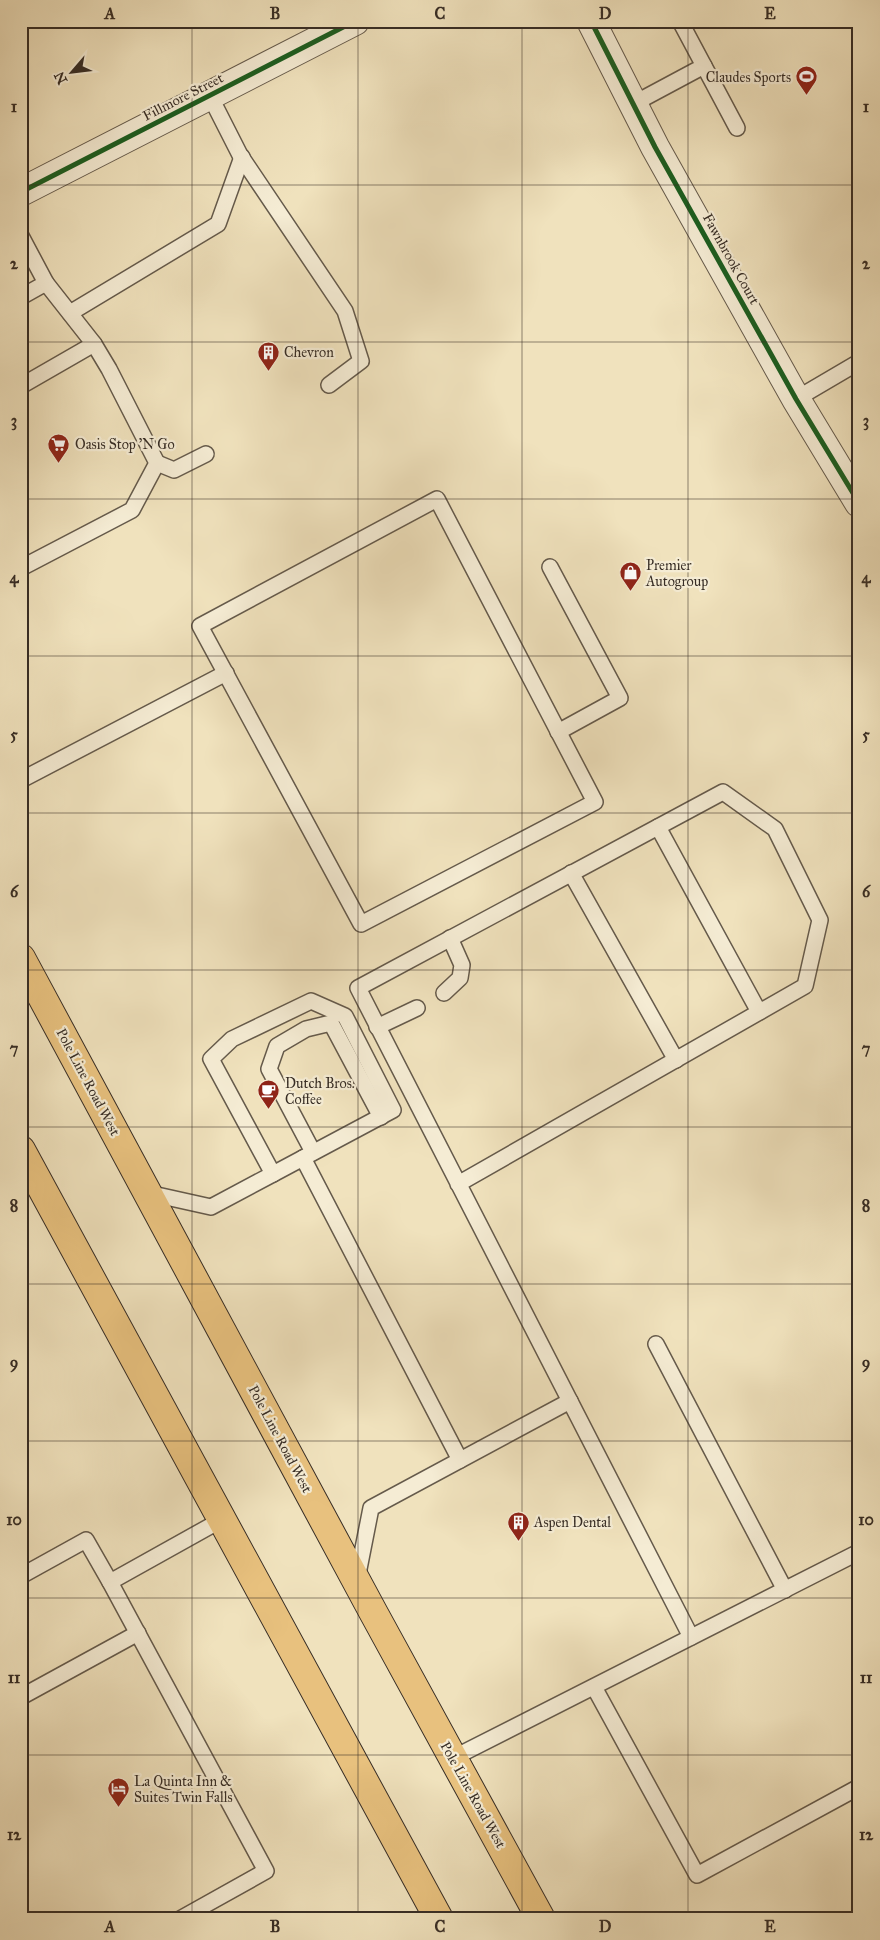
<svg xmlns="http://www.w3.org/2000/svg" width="880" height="1940" viewBox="0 0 880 1940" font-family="'IM FELL Great Primer',serif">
  <rect width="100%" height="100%" fill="#f0e2bd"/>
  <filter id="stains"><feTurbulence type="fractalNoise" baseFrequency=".004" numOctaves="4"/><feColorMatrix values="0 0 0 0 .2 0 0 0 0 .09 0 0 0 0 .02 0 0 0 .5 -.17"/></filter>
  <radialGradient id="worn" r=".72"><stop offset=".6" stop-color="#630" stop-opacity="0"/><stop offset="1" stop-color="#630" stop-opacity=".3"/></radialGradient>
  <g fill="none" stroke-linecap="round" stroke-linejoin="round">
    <defs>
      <g id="service">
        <path d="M704 66 737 128"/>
        <path d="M210 96 240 155 345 311 361 361 329 385"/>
        <path d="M633 104 704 66 680 21"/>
        <path d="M21 236 46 283 21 297"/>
        <path d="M70 313 218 224 242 157"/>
        <path d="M21 386 94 344"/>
        <path d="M796 399 859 362"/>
        <path d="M157 463 174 470 206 454"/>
        <path d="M437 499 595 802 361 924 200 626Z"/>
        <path d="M550 567 620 698 558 732"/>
        <path d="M21 568 132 510 157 463 109 369 94 344 46 283"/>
        <path d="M21 780 226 673"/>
        <path d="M658 827 759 1012"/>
        <path d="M571 873 676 1060"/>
        <path d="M444 993 460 978 462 965 450 938"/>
        <path d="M377 1027 417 1008"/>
        <path d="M313 1152 269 1069 277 1046 306 1029 331 1023 381 1117"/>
        <path d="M273 1174 303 1158 460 1460"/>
        <path d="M458 1184 805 986 820 920 775 829 723 792 358 988 691 1637"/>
        <path d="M148 1193 211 1207 273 1174 211 1059 232 1039 311 1001 345 1016 393 1110 303 1158"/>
        <path d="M656 1344 785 1590"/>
        <path d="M21 1576 86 1540 110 1582"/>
        <path d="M357 1579 371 1508 570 1401"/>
        <path d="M594 1687 697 1875 859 1787"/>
        <path d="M21 1697 138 1633"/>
        <path d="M453 1758 859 1552"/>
        <path d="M180 1919 266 1871 110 1582 223 1519"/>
      </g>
      <path id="minor" d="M591 21 655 147 796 399 859 503"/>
      <path id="tertiary" d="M21 192 355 21"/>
      <g id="trunk">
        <path d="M21 958 372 1610 541 1919"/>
        <path d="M21 1150 439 1919"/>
      </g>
    </defs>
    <use href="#service" stroke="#655a4b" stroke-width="18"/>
    <use href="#minor" stroke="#655a4b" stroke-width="30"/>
    <use href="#tertiary" stroke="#655a4b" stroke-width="30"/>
    <use href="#trunk" stroke="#372d25" stroke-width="30"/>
    <use href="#service" stroke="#f5ecd4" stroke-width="15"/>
    <use href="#minor" stroke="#f5ecd4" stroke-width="28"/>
    <use href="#tertiary" stroke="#f5ecd4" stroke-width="28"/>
    <use href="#trunk" stroke="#e8c17e" stroke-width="28"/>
    <defs>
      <g id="cycleway">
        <path d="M591 21 655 147 796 399 859 503"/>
        <path d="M21 192 355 21"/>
      </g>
    </defs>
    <use href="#cycleway" stroke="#f5ecd4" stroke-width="8"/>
    <use href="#cycleway" stroke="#1b5e20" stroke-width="5"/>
  </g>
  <path fill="none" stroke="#372d25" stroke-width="1" stroke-opacity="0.55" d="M192 21V1919M358 21V1919M522 21V1919M688 21V1919M21 185H859M21 342H859M21 499H859M21 656H859M21 813H859M21 970H859M21 1127H859M21 1284H859M21 1441H859M21 1598H859M21 1755H859"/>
  <defs>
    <symbol id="stadium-pin" viewBox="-11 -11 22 30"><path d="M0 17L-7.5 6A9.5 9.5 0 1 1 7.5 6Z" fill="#8f2418" stroke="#f5ecd4"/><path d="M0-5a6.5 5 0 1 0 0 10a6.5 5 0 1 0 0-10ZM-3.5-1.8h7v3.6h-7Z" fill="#fff"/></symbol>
    <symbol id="building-pin" viewBox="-11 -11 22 30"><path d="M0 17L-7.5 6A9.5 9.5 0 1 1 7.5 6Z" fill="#8f2418" stroke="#f5ecd4"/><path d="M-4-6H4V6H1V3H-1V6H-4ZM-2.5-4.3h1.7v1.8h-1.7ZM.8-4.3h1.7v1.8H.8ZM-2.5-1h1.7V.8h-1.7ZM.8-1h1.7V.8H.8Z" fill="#fff"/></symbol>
    <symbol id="supermarket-pin" viewBox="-11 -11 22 30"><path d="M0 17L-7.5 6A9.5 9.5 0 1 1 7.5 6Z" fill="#8f2418" stroke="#f5ecd4"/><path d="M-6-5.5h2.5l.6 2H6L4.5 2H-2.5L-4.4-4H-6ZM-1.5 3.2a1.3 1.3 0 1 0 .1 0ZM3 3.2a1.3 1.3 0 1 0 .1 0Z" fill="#fff"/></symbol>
    <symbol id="shop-pin" viewBox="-11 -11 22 30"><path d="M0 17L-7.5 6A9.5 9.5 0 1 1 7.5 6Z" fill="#8f2418" stroke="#f5ecd4"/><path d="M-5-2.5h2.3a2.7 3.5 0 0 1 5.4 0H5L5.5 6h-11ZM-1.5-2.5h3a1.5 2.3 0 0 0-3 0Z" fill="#fff"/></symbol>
    <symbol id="cafe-pin" viewBox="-11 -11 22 30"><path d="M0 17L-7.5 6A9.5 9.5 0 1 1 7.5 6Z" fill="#8f2418" stroke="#f5ecd4"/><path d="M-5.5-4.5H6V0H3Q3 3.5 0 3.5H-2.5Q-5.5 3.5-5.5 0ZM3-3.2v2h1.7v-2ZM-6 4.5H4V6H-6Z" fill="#fff"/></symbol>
    <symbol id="hotel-pin" viewBox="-11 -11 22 30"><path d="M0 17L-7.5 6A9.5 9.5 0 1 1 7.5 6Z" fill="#8f2418" stroke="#f5ecd4"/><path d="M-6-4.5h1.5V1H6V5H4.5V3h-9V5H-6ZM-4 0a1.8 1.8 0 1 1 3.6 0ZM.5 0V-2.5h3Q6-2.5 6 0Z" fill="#fff"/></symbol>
  </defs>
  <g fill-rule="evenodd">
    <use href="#stadium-pin" x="794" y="64" width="25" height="34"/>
    <use href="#building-pin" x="256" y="340" width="25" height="34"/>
    <use href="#supermarket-pin" x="46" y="432" width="25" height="34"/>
    <use href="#shop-pin" x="618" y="560" width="25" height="34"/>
    <use href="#cafe-pin" x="256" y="1078" width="25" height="34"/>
    <use href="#building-pin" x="506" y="1510" width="25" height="34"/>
    <use href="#hotel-pin" x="106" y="1776" width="25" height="34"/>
  </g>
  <g text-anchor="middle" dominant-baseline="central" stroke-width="4.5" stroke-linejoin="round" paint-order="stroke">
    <g font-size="14" fill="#372d25" stroke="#f5ecd4" text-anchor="start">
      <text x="791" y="77" text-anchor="end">Claudes Sports</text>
      <text x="284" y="352">Chevron</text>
      <text x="75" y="444">Oasis Stop 'N Go</text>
      <text x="646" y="565">Premier<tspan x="646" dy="16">Autogroup</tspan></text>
      <text x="285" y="1083">Dutch Bros.<tspan x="285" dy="16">Coffee</tspan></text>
      <text x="534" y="1522">Aspen Dental</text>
      <text x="134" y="1781">La Quinta Inn &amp;<tspan x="134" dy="16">Suites Twin Falls</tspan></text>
    </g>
    <g font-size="14" fill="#372d25" stroke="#f5ecd4">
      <text transform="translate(183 97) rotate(-27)">Fillmore Street</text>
      <text transform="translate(731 259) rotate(61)">Fawnbrook Court</text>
      <text transform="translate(88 1082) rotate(62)">Pole Line Road West</text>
      <text transform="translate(280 1439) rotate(62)">Pole Line Road West</text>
      <text transform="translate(473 1795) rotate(61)">Pole Line Road West</text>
    </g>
  </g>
  <rect width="880" height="1940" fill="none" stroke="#f0e2bd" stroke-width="55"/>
  <g transform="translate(72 72) rotate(242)" stroke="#f5ecd4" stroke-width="4" paint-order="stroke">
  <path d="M0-4L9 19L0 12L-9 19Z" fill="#372d25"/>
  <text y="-8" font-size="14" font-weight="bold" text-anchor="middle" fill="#372d25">N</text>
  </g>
  <rect x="28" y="28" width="824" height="1884" fill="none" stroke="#372d25" stroke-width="2"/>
  <g font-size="16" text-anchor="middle" font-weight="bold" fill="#372d25">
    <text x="110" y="19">A</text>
    <text x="275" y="19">B</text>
    <text x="440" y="19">C</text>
    <text x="605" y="19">D</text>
    <text x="770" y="19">E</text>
    <text x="14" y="112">1</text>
    <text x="866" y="112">1</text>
    <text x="14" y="269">2</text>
    <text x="866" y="269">2</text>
    <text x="14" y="426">3</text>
    <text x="866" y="426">3</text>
    <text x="14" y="583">4</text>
    <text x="866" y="583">4</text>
    <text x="14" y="740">5</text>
    <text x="866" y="740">5</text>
    <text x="14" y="897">6</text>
    <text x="866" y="897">6</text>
    <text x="14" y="1054">7</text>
    <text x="866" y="1054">7</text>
    <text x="14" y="1211">8</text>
    <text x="866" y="1211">8</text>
    <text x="14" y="1368">9</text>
    <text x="866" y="1368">9</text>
    <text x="14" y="1525">10</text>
    <text x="866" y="1525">10</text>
    <text x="14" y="1683">11</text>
    <text x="866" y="1683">11</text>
    <text x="14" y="1840">12</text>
    <text x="866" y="1840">12</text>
    <text x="110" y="1932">A</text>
    <text x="275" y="1932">B</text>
    <text x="440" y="1932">C</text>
    <text x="605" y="1932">D</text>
    <text x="770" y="1932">E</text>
  </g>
  <rect width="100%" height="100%" filter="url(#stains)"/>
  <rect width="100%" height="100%" fill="url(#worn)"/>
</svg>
